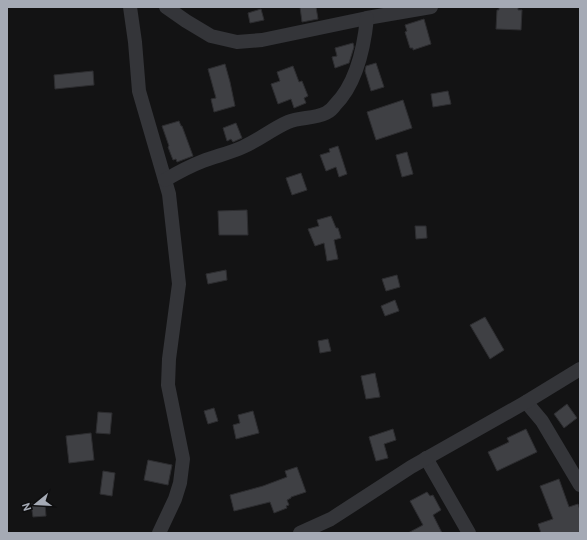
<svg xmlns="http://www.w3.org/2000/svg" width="587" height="540" viewBox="0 0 587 540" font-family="Overpass,sans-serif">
  <rect width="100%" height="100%" fill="#131314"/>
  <g fill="#3f4044" stroke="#2d2d30">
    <path d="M300 7H316L318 19 302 22Z"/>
    <path d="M499 7H518V10H522L521 30 496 29 497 10H499Z"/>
    <path d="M261 9 264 20 250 23 248 13Z"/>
    <path d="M424 19 431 44 413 50V48H410L405 32 407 31 405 25Z"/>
    <path d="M353 43 354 47 349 63 335 68 332 57 337 56 335 48Z"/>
    <path d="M376 63 384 87 371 91 365 71 366 66Z"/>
    <path d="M225 64 230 82 235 106 214 112 211 99 216 98 208 69Z"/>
    <path d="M293 66 299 82 302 81 308 96 304 98 306 103 294 108 291 99 278 104 271 84 280 81 277 72Z"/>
    <path d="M93 71 94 85 55 89 54 75Z"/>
    <path d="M448 91 451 104 433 107 431 94Z"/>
    <path d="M403 100 412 128 376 140 367 112Z"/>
    <path d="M179 121 181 126H182L193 156 177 162 176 159 173 160 168 147 169 146 162 126Z"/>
    <path d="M236 123 242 138 233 142 231 139 227 141 223 128Z"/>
    <path d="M338 146 347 174 339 177 336 167 326 171 320 155 330 152 329 149Z"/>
    <path d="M407 152 413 174 402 177 396 155Z"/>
    <path d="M301 173 307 190 292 195 286 178Z"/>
    <path d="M247 210 248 235H219L218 211Z"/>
    <path d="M331 216 336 228H338L341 238 334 240 338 259 327 261 324 243 315 246 308 229 319 226 317 220Z"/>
    <path d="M415 226H426L427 238 416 239Z"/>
    <path d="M226 270 227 280 208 284 206 274Z"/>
    <path d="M397 275 400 287 386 291 382 279Z"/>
    <path d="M395 300 399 311 385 316 381 306Z"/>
    <path d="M485 317 504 350 490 359 470 325Z"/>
    <path d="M328 339 331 351 320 353 318 341Z"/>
    <path d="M375 373 380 397 366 399 361 376Z"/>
    <path d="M567 404 577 418 564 428 554 414Z"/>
    <path d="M214 408 218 421 208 424 204 411Z"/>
    <path d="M253 411 259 433 236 439 233 425 240 423 238 415Z"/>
    <path d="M98 412 112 413 110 434 96 433Z"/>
    <path d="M393 429 396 440 384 444 388 458 376 461 369 437Z"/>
    <path d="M526 429 537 452 497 471 488 452 509 442 507 438Z"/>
    <path d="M91 433 94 460 69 463 66 436Z"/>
    <path d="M148 460 172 465 168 485 144 480Z"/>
    <path d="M297 467 306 492 291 497V498L287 500 289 505 286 506 287 508 274 513 270 502 234 511 230 495 263 486 287 477 285 471Z"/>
    <path d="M103 471 115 473 112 496 100 494Z"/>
    <path d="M559 479 569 507 578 504 580 510V533H541L538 524 553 519 540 486Z"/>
    <path d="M427 492 430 496 433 495 441 510 433 515 442 533H408L423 525 410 501Z"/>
    <path d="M45 503 46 516 33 517 31 504Z"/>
  </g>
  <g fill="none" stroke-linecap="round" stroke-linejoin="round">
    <g stroke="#343539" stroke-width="14">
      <path d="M130 7 135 42 139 91 169 194 179 284 169 359 168 385 183 459 180 483 175 499 159 533"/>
      <path d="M166 7 186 21 211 36 237 42 262 40 367 18 431 7"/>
      <path d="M165 180C177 173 190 166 203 161 216 156 230 153 243 147 259 140 272 129 288 122 300 117 314 119 326 113 330 111 333 108 335 105 357 83 364 48 367 18"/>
      <path d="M526 402 542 421 580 485"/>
      <path d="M426 458 469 533"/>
      <path d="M300 533 331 519 411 467 526 402 580 369"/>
    </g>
  </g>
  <rect width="587" height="540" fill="none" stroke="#a5aab5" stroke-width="16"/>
  <g transform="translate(36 504) rotate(252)" stroke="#0e0e0f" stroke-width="3" paint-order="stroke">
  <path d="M0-3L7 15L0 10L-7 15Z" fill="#a5aab5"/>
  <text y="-6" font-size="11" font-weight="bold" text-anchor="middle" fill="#a5aab5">N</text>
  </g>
</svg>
